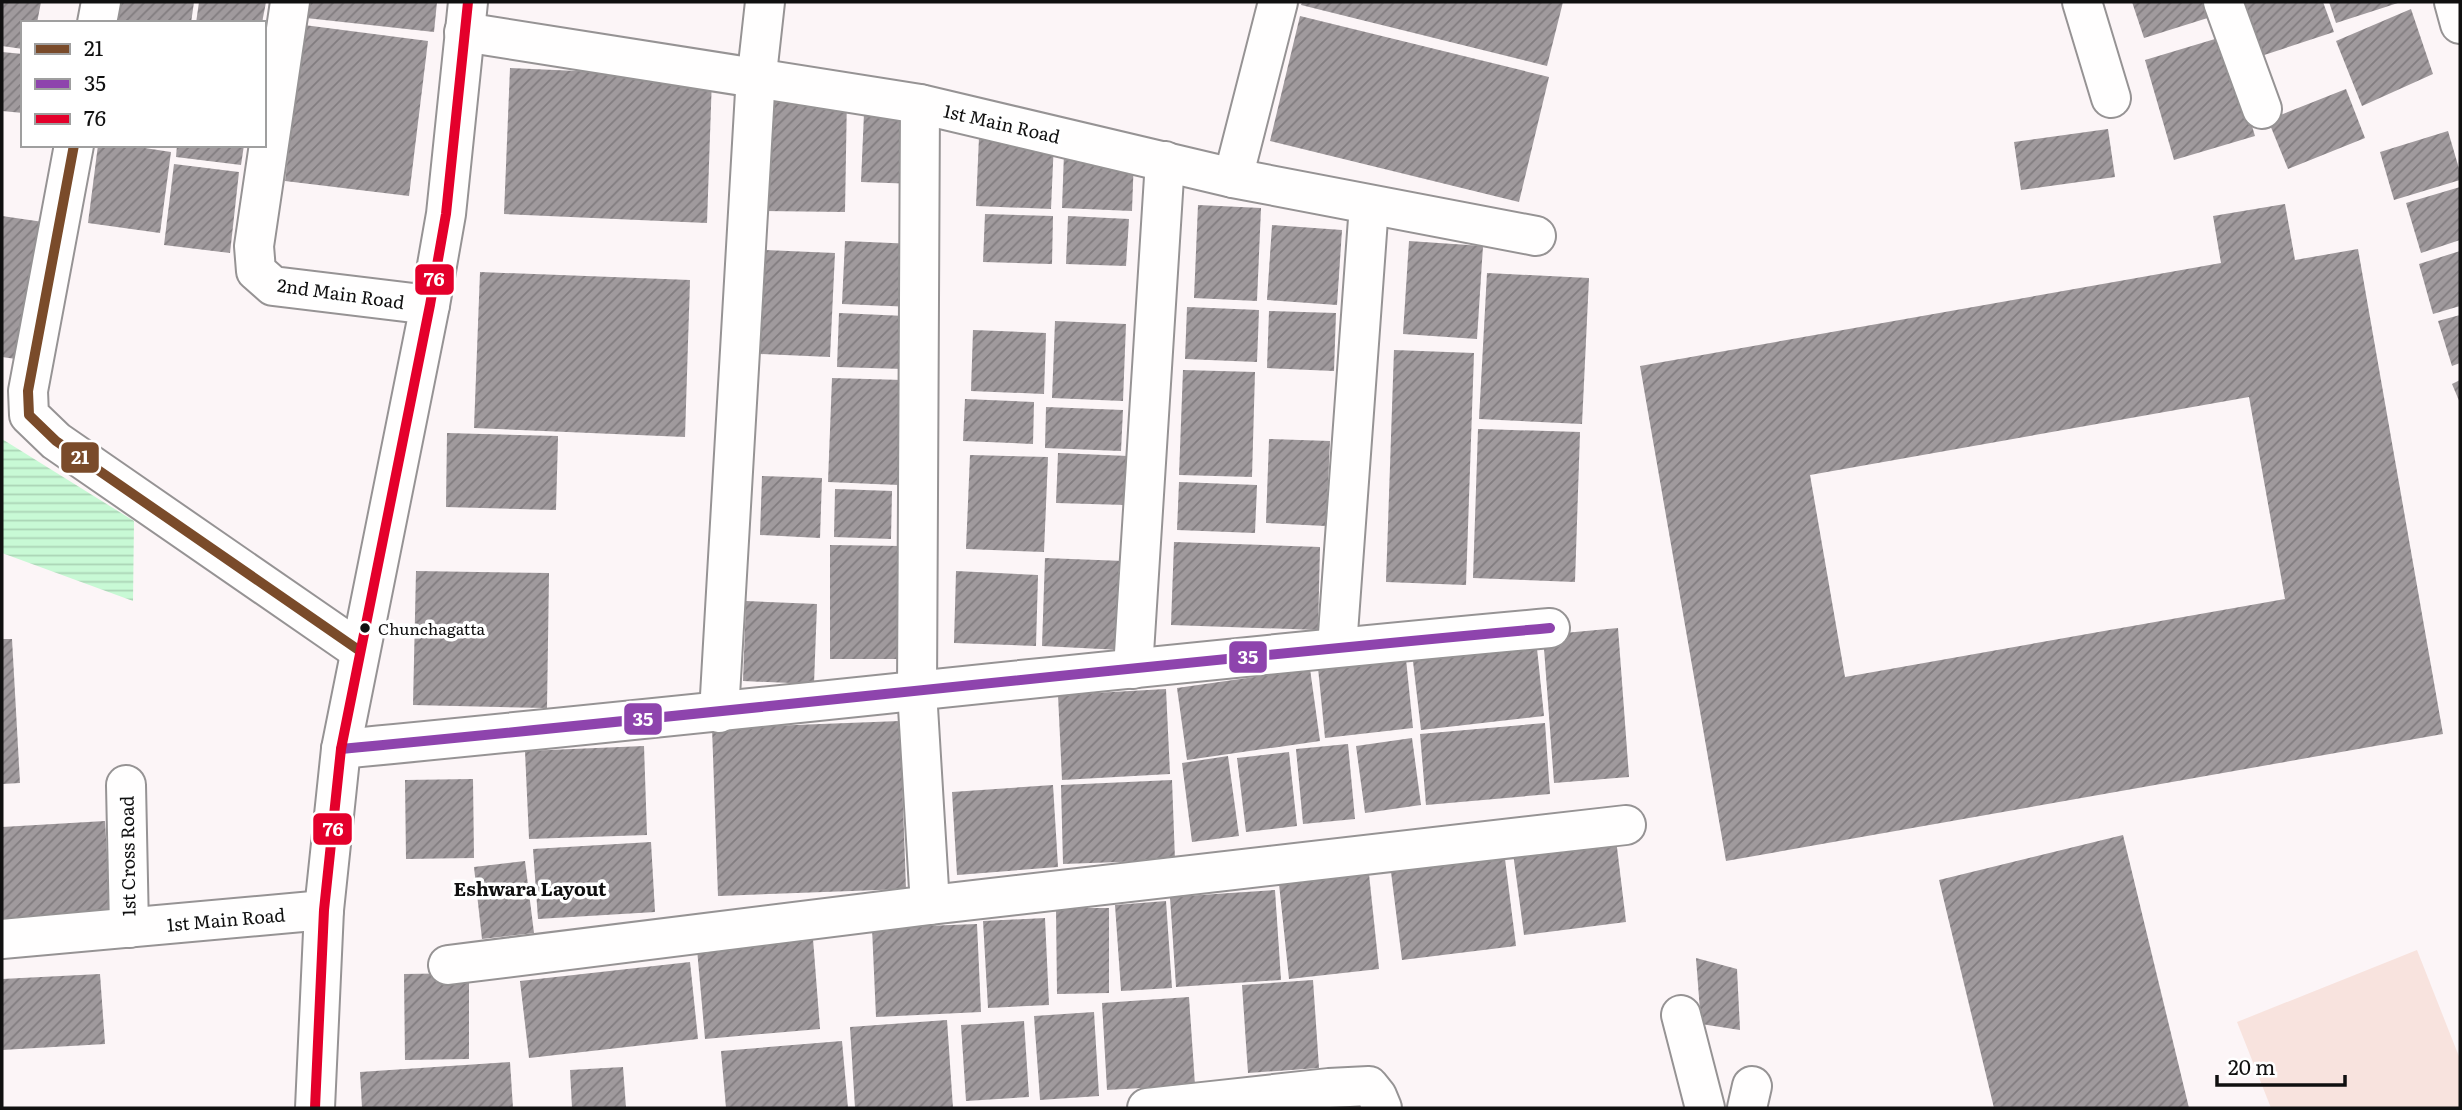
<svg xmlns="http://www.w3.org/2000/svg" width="2462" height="1110" viewBox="0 0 2462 1110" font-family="Literata,serif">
  <defs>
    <pattern id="water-rules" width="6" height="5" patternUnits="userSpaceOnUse" patternTransform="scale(1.75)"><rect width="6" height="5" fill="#c8f9d5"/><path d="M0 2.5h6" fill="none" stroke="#abd4b6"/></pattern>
    <pattern id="building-hatch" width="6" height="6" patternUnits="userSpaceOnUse" patternTransform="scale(1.75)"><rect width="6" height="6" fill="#a09a9d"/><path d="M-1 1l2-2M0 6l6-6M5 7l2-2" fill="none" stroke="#817c7f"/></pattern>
  </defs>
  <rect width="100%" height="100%" fill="#fcf5f7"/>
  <path fill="#f8e3de" d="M2417 950 2460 1059V1108H2271L2237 1022Z"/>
  <path fill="url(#water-rules)" d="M2 439 134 521 133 601 2 553Z"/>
  <g fill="url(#building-hatch)" fill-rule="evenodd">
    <path d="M2 2H41L37 23H23V49L2 46Z"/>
    <path d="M114 2H194L191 23H111Z"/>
    <path d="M199 2H266L262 23H196Z"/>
    <path d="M308 2H437L434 32 306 18Z"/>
    <path d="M1302 2H1563L1547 66 1301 5Z"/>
    <path d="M2132 2H2209L2214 16 2144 38Z"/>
    <path d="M2239 2H2323L2334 32 2258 57Z"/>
    <path d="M2329 2H2401L2336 23Z"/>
    <path d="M2411 9 2433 74 2362 106 2336 41Z"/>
    <path d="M1300 16 1549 77 1519 202 1270 141Z"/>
    <path d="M304 25 428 41 409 196 285 181Z"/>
    <path d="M2225 36 2255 136 2174 160 2145 60Z"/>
    <path d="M2 52 23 54V113L2 111Z"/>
    <path d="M510 68 712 77 707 223 504 214Z"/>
    <path d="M2346 89 2365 138 2288 169 2268 120Z"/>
    <path d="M765 93 847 94 845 212 763 211Z"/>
    <path d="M864 113 920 115 917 184 861 182Z"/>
    <path d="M2108 129 2115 177 2021 190 2014 142Z"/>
    <path d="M2448 131 2460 172V180L2394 200 2380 152Z"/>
    <path d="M979 137 1054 141 1051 209 976 206Z"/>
    <path d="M98 145H125L171 152 160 233 88 223Z"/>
    <path d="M177 145H244L241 165 176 157Z"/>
    <path d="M1064 153 1134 156 1132 211 1062 208Z"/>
    <path d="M174 164 239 172 230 253 164 245Z"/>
    <path d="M2460 187V240L2421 253 2406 203Z"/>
    <path d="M2285 204 2295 260 2358 249 2443 734 1726 861 1640 366 2221 263 2213 216ZM2249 397 2285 599 1845 677 1810 475Z"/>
    <path d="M1198 205 1261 208 1257 301 1194 298Z"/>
    <path d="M985 214 1053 216 1052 264 983 262Z"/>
    <path d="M2 216 50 223 30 361 2 357Z"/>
    <path d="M1068 216 1129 219 1126 266 1066 264Z"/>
    <path d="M1272 225 1342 230 1337 305 1267 300Z"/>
    <path d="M845 241 915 244 913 307 842 304Z"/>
    <path d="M1409 241 1483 246 1477 339 1403 334Z"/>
    <path d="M765 250 835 253 830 357 760 354Z"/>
    <path d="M2460 251V306L2433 314 2419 264Z"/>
    <path d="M480 272 690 280 685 437 474 428Z"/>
    <path d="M1487 273 1589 278 1582 424 1479 419Z"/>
    <path d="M1187 307 1259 310 1257 362 1185 359Z"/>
    <path d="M1269 311 1336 313 1334 371 1267 368Z"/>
    <path d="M839 313 905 316 903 369 837 367Z"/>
    <path d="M2460 315V363L2452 366 2438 321Z"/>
    <path d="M1055 321 1126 324 1123 401 1052 398Z"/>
    <path d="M973 330 1046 333 1044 394 971 391Z"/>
    <path d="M1394 350 1474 353 1466 585 1386 582Z"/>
    <path d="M1183 370 1255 372 1252 477 1179 475Z"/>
    <path d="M832 378 903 380 899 485 828 482Z"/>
    <path d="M2460 380V403L2452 384Z"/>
    <path d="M965 399 1034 402 1033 444 963 441Z"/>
    <path d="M1046 407 1123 410 1121 451 1045 448Z"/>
    <path d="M1478 429 1580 432 1575 582 1473 578Z"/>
    <path d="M447 433 558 436 556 510 446 507Z"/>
    <path d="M1269 439 1330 441 1326 526 1266 523Z"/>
    <path d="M1058 453 1128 456 1126 505 1056 503Z"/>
    <path d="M970 455 1048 457 1044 552 966 549Z"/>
    <path d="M762 476 822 478 820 538 760 535Z"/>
    <path d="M1179 482 1257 485 1255 533 1177 530Z"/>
    <path d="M835 489 892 491 891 539 834 537Z"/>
    <path d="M1174 542 1320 547 1318 630 1171 625Z"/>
    <path d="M830 545 901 546V659H830Z"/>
    <path d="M1045 558 1124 561 1121 650 1042 646Z"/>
    <path d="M416 571 549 573 547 708 413 705Z"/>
    <path d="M956 571 1038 575 1036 646 954 643Z"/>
    <path d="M746 601 817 604 814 684 743 681Z"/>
    <path d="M1618 628 1629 777 1554 783 1543 635Z"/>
    <path d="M2 639H12L20 783 2 784Z"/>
    <path d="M1536 639 1544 716 1421 730 1412 653Z"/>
    <path d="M1406 659 1413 728 1325 738 1318 668Z"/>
    <path d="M1310 669 1320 741 1187 760 1177 688Z"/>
    <path d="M1166 689 1170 774 1062 780 1058 695Z"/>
    <path d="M900 721 906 889 718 896 712 728Z"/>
    <path d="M1545 723 1550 794 1426 805 1420 734Z"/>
    <path d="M1412 738 1421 805 1365 813 1356 746Z"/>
    <path d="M1348 744 1355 819 1303 824 1296 749Z"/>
    <path d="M644 746 647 835 529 839 525 751Z"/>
    <path d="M1289 752 1297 826 1246 832 1237 758Z"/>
    <path d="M1228 756 1239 836 1192 842 1182 763Z"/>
    <path d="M473 779 474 858 406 859 405 780Z"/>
    <path d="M1172 780 1175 860 1063 864 1061 785Z"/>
    <path d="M1053 785 1058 867 957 875 952 792Z"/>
    <path d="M105 821 111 920 2 926V827Z"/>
    <path d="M2123 835 2189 1108H1994L1939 880Z"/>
    <path d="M1616 839 1626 922 1524 935 1513 853Z"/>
    <path d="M651 842 655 912 538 919 533 849Z"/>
    <path d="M1504 851 1516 946 1402 960 1390 864Z"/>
    <path d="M525 861 534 933 482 939 474 867Z"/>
    <path d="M1369 874 1379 969 1289 979 1279 884Z"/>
    <path d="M1275 890 1281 980 1176 987 1170 897Z"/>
    <path d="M1166 901 1172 988 1121 991 1115 905Z"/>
    <path d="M1056 908H1109V993L1057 994Z"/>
    <path d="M1045 918 1049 1005 988 1008 983 921Z"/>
    <path d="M977 924 981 1012 876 1017 872 928Z"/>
    <path d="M813 939 820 1029 705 1039 697 949Z"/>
    <path d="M1696 958 1737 969 1740 1030 1701 1024Z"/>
    <path d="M690 962 698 1039 529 1058 520 981Z"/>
    <path d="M469 973V1059L405 1060 404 974Z"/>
    <path d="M100 974 105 1044 2 1050V979Z"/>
    <path d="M1313 980 1319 1068 1248 1073 1242 985Z"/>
    <path d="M1189 997 1195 1085 1107 1090 1102 1003Z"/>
    <path d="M1094 1012 1099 1096 1040 1100 1034 1016Z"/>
    <path d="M947 1020 953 1108H855L850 1027Z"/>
    <path d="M1024 1021 1029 1097 966 1101 961 1025Z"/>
    <path d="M842 1041 848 1108H726L721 1051Z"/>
    <path d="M510 1062 513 1108H362L360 1072Z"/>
    <path d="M623 1067 626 1108H572L570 1070Z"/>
  </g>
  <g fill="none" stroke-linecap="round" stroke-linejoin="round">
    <defs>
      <g id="minor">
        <path d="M290 2 254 246 256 271 273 286 430 305"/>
        <path d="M2082 2 2111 98"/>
        <path d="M2223 2 2262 109"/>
        <path d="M2454 2 2460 24"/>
        <path d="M97 23 101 2"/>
        <path d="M464 32 920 104 1233 178 1536 236"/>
        <path d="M920 104 917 691 930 905"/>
        <path d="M74 145 28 391 29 415 56 441 360 651"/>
        <path d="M1233 178 1278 2"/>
        <path d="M1337 647 1369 205"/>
        <path d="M1133 669 1165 161"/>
        <path d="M719 713 755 92 765 2"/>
        <path d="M341 749C744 711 1147 664 1550 628"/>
        <path d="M126 785 129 928"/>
        <path d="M2 939 324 910"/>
        <path d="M448 965 930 905 1626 825"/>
        <path d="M1681 1015 1705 1108"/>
        <path d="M315 1108 324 910 341 749 430 305 446 214 468 2"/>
        <path d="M1147 1108 1329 1088 1369 1086 1377 1096 1382 1108"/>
        <path d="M1747 1108 1752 1086"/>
      </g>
    </defs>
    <use href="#minor" stroke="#969394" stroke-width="42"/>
    <use href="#minor" stroke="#fffefe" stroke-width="38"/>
    <defs>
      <path id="bus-1" d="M74 145 28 391 29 415 56 441 360 651"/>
      <path id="bus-2" d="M341 749C744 711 1147 664 1550 628"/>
      <path id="bus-3" d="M315 1108 324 910 341 749 430 305 446 214 468 2"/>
    </defs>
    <use href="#bus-1" stroke="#fff" stroke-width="16"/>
    <use href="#bus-2" stroke="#fff" stroke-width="16"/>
    <use href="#bus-3" stroke="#fff" stroke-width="16"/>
    <use href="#bus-1" stroke="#7a4b2a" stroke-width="10"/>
    <use href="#bus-2" stroke="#8e44ad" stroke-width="10"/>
    <use href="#bus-3" stroke="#e4002b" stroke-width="10"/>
  </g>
  <circle fill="#101010" stroke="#fff" stroke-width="2.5" cx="365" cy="628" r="6"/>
  <g text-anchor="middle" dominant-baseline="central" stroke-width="7" stroke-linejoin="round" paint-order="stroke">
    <g font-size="16" fill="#101010" stroke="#fff" text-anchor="start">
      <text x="378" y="628">Chunchagatta</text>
    </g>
    <g font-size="18" fill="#101010" stroke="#fff">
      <text transform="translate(1002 123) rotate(13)">1st Main Road</text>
      <text transform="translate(341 293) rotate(8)">2nd Main Road</text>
      <text transform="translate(127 856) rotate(-91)">1st Cross Road</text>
      <text transform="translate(226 919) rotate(-5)">1st Main Road</text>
    </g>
    <g font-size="19" font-weight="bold" fill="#101010" stroke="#fff">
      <text x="530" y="888">Eshwara Layout</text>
    </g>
  </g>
  <g stroke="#fff" stroke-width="2.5">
    <rect x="414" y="263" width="41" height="33" rx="7" fill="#e4002b"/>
    <rect x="60" y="441" width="40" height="33" rx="7" fill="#7a4b2a"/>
    <rect x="1228" y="640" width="40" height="34" rx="7" fill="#8e44ad"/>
    <rect x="623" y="702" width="40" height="34" rx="7" fill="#8e44ad"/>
    <rect x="312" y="812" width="41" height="34" rx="7" fill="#e4002b"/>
  </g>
  <g font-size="19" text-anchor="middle" font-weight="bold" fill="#fff">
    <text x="434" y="286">76</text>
    <text x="80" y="464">21</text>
    <text x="1248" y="664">35</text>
    <text x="643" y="726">35</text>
    <text x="333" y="836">76</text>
  </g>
  <rect width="2462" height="1110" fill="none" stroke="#101010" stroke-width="7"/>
  <rect x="21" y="21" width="245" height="126" fill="#ffffff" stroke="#9f9f9f" stroke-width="2"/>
  <rect x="35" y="44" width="35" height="10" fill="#7a4b2a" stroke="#9f9f9f" stroke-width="2"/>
  <text x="84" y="56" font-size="21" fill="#101010">21</text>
  <rect x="35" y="79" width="35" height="10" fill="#8e44ad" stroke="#9f9f9f" stroke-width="2"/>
  <text x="84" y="91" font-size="21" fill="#101010">35</text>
  <rect x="35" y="114" width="35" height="10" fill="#e4002b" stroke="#9f9f9f" stroke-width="2"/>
  <text x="84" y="126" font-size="21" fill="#101010">76</text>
  <path d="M2217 1075v10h128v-10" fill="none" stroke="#101010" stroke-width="3.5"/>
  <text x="2228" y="1075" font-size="21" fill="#101010" stroke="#ffffff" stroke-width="5" paint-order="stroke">20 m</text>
</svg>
